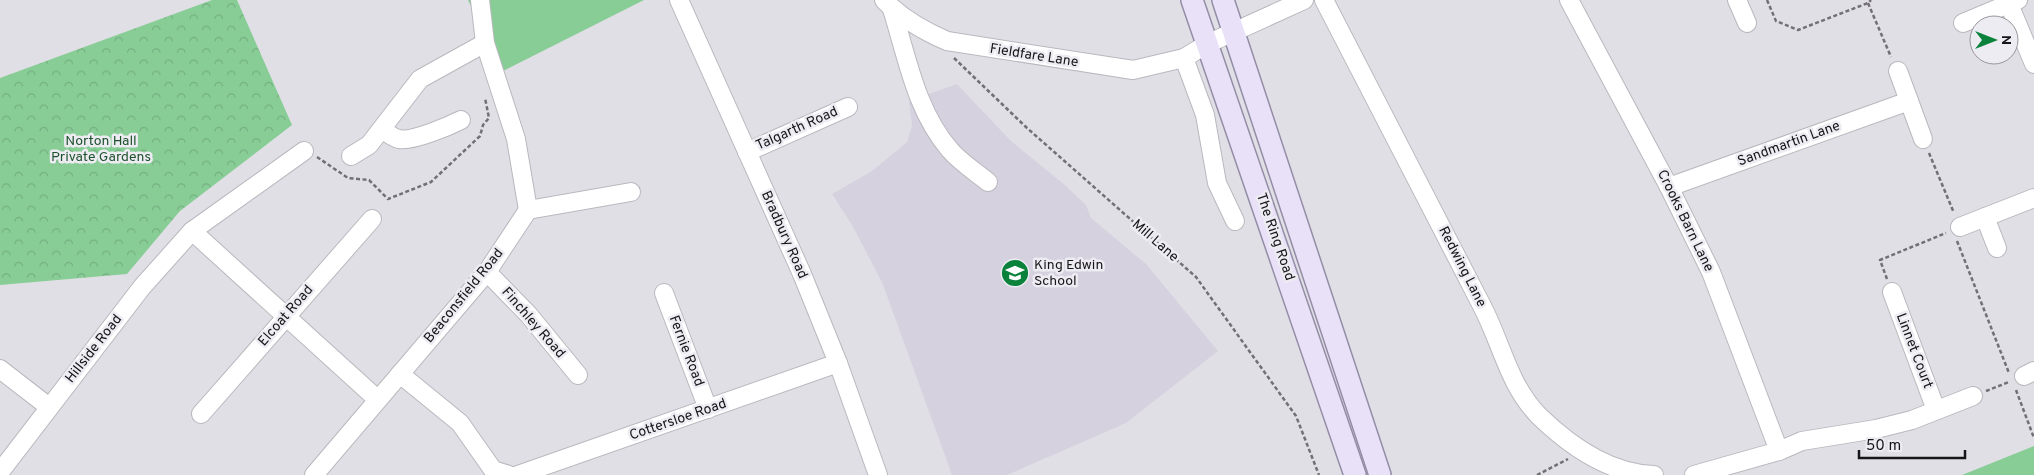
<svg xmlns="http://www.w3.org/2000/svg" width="2034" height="475" viewBox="0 0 2034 475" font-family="Overpass,sans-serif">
  <defs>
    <pattern id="park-crowns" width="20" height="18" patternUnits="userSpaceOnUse" patternTransform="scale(1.25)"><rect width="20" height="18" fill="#88cd96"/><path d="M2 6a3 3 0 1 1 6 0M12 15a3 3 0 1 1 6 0" fill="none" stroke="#75af81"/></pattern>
  </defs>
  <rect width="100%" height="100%" fill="#e1dfe6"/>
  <path fill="#d5d1df" d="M957 84 1012 142 1065 185 1086 205 1091 218 1146 264 1218 351 1126 423 1007 475H952L882 282 852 225 832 194 872 171 907 142 912 126 909 101Z"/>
  <g fill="#88cd96">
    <path d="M468 0H644L503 71Z"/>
    <path d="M2034 446V475H1962Z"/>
  </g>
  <path fill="url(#park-crowns)" d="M212 0H237L292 125 180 211 127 274 0 285V78Z"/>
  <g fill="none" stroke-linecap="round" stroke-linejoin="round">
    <defs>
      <g id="minor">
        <path d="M679 0 802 274 838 363 878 475"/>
        <path d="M884 0C902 19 924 31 947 41L1133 70 1184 58 1207 44 1304 0"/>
        <path d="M1324 0C1377 102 1429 204 1482 306 1502 344 1508 384 1539 416 1570 446 1610 474 1654 475"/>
        <path d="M1569 0 1669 187 1711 272 1779 451"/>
        <path d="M1737 0 1747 23"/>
        <path d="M2009 4 2034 64"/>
        <path d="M892 9C907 57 916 111 950 150 960 162 976 172 988 182"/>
        <path d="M1963 23 2018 0"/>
        <path d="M1184 58 1205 115 1217 183 1235 221"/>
        <path d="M1898 71 1923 139"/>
        <path d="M382 129C387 133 393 138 399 139 412 142 449 126 461 120"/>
        <path d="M747 152 848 107"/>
        <path d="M351 156 369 145 420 79 485 43"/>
        <path d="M1669 187 1909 101"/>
        <path d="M528 210 631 192"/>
        <path d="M1985 217 1997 248"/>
        <path d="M1960 227 2034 198"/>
        <path d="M192 231 377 399"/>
        <path d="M487 272 528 314 578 375"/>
        <path d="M1892 292 1936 410"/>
        <path d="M664 293 708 409"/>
        <path d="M0 369 49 407"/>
        <path d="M400 374 460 423 493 470 509 475"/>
        <path d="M2024 376 2034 371"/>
        <path d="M201 414 372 219"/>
        <path d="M0 472 142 287 192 231 304 151"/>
        <path d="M314 475 487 272 528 210 516 139 485 43 480 0"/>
        <path d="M518 475 838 363"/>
        <path d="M1694 475 1779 451 1802 441 1876 429 1912 420 1973 396"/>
      </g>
      <g id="major">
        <path d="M1192 0 1355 475"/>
        <path d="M1223 0 1380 475"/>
      </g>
    </defs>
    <use href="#minor" stroke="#bab8be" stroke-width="20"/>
    <use href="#major" stroke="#948da6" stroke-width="24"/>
    <g stroke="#727075" stroke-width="2.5" stroke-dasharray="4 2.5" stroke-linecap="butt">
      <path d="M1767 0 1776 21 1798 30 1868 3 1871 0"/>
      <path d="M1868 3 1891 57"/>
      <path d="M954 58 1027 128 1196 277 1296 416 1319 475"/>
      <path d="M1929 153 1954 213"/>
      <path d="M317 157 348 178 369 180 388 199 431 182 480 136 483 125 489 118 485 98"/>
      <path d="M1957 241 2009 373"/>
      <path d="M1887 279 1880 260 1946 233"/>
      <path d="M2016 390 2034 438"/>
      <path d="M1986 391 2009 382"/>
      <path d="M1537 475 1568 459"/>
    </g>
    <use href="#minor" stroke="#fff" stroke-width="18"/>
    <use href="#major" stroke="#e8e1f8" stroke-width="21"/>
  </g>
  <defs>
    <symbol id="school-disc" viewBox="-11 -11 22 22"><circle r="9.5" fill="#0a823b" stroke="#eeecf3"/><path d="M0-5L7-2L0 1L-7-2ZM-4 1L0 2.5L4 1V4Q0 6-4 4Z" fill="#fff"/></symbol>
  </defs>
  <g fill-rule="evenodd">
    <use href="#school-disc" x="999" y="257" width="32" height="32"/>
  </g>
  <g text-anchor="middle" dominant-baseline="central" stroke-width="5" stroke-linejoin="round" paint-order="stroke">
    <g font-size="14" fill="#161518" stroke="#eeecf3">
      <text transform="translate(1034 56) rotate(9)">Fieldfare Lane</text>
      <text transform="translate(797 129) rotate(-24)">Talgarth Road</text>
      <text transform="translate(1789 144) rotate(-20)">Sandmartin Lane</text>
      <text transform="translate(1685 221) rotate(64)">Crooks Barn Lane</text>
      <text transform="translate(784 235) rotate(66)">Bradbury Road</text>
      <text transform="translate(1275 237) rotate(71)">The Ring Road</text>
      <text transform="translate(1155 241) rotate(41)">Mill Lane</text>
      <text transform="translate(1462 267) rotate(63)">Redwing Lane</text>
      <text transform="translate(464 296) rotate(-51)">Beaconsfield Road</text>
      <text transform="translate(286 316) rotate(-49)">Elcoat Road</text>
      <text transform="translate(533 323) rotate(49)">Finchley Road</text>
      <text transform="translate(94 349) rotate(-52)">Hillside Road</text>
      <text transform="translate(686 351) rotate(69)">Fernie Road</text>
      <text transform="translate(1914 351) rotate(69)">Linnet Court</text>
      <text transform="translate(678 420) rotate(-19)">Cottersloe Road</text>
    </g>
    <g font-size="14" fill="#1e522c" stroke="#eeecf3">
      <text x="101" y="141">Norton Hall<tspan x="101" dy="16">Private Gardens</tspan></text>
    </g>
    <g font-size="14" fill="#161518" stroke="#eeecf3" text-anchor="start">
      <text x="1034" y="265">King Edwin<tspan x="1034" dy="16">School</tspan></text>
    </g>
  </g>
  <g transform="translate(1994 40) rotate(90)"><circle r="24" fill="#eeecf3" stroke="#98969b"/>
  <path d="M0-4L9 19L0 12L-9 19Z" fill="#0a823b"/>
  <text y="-8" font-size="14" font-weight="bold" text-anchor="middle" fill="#161518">N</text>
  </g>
  <path d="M1859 450v8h106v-8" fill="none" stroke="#161518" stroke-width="2.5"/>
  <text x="1866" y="450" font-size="15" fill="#161518" stroke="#eeecf3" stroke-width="4" paint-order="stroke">50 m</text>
</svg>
